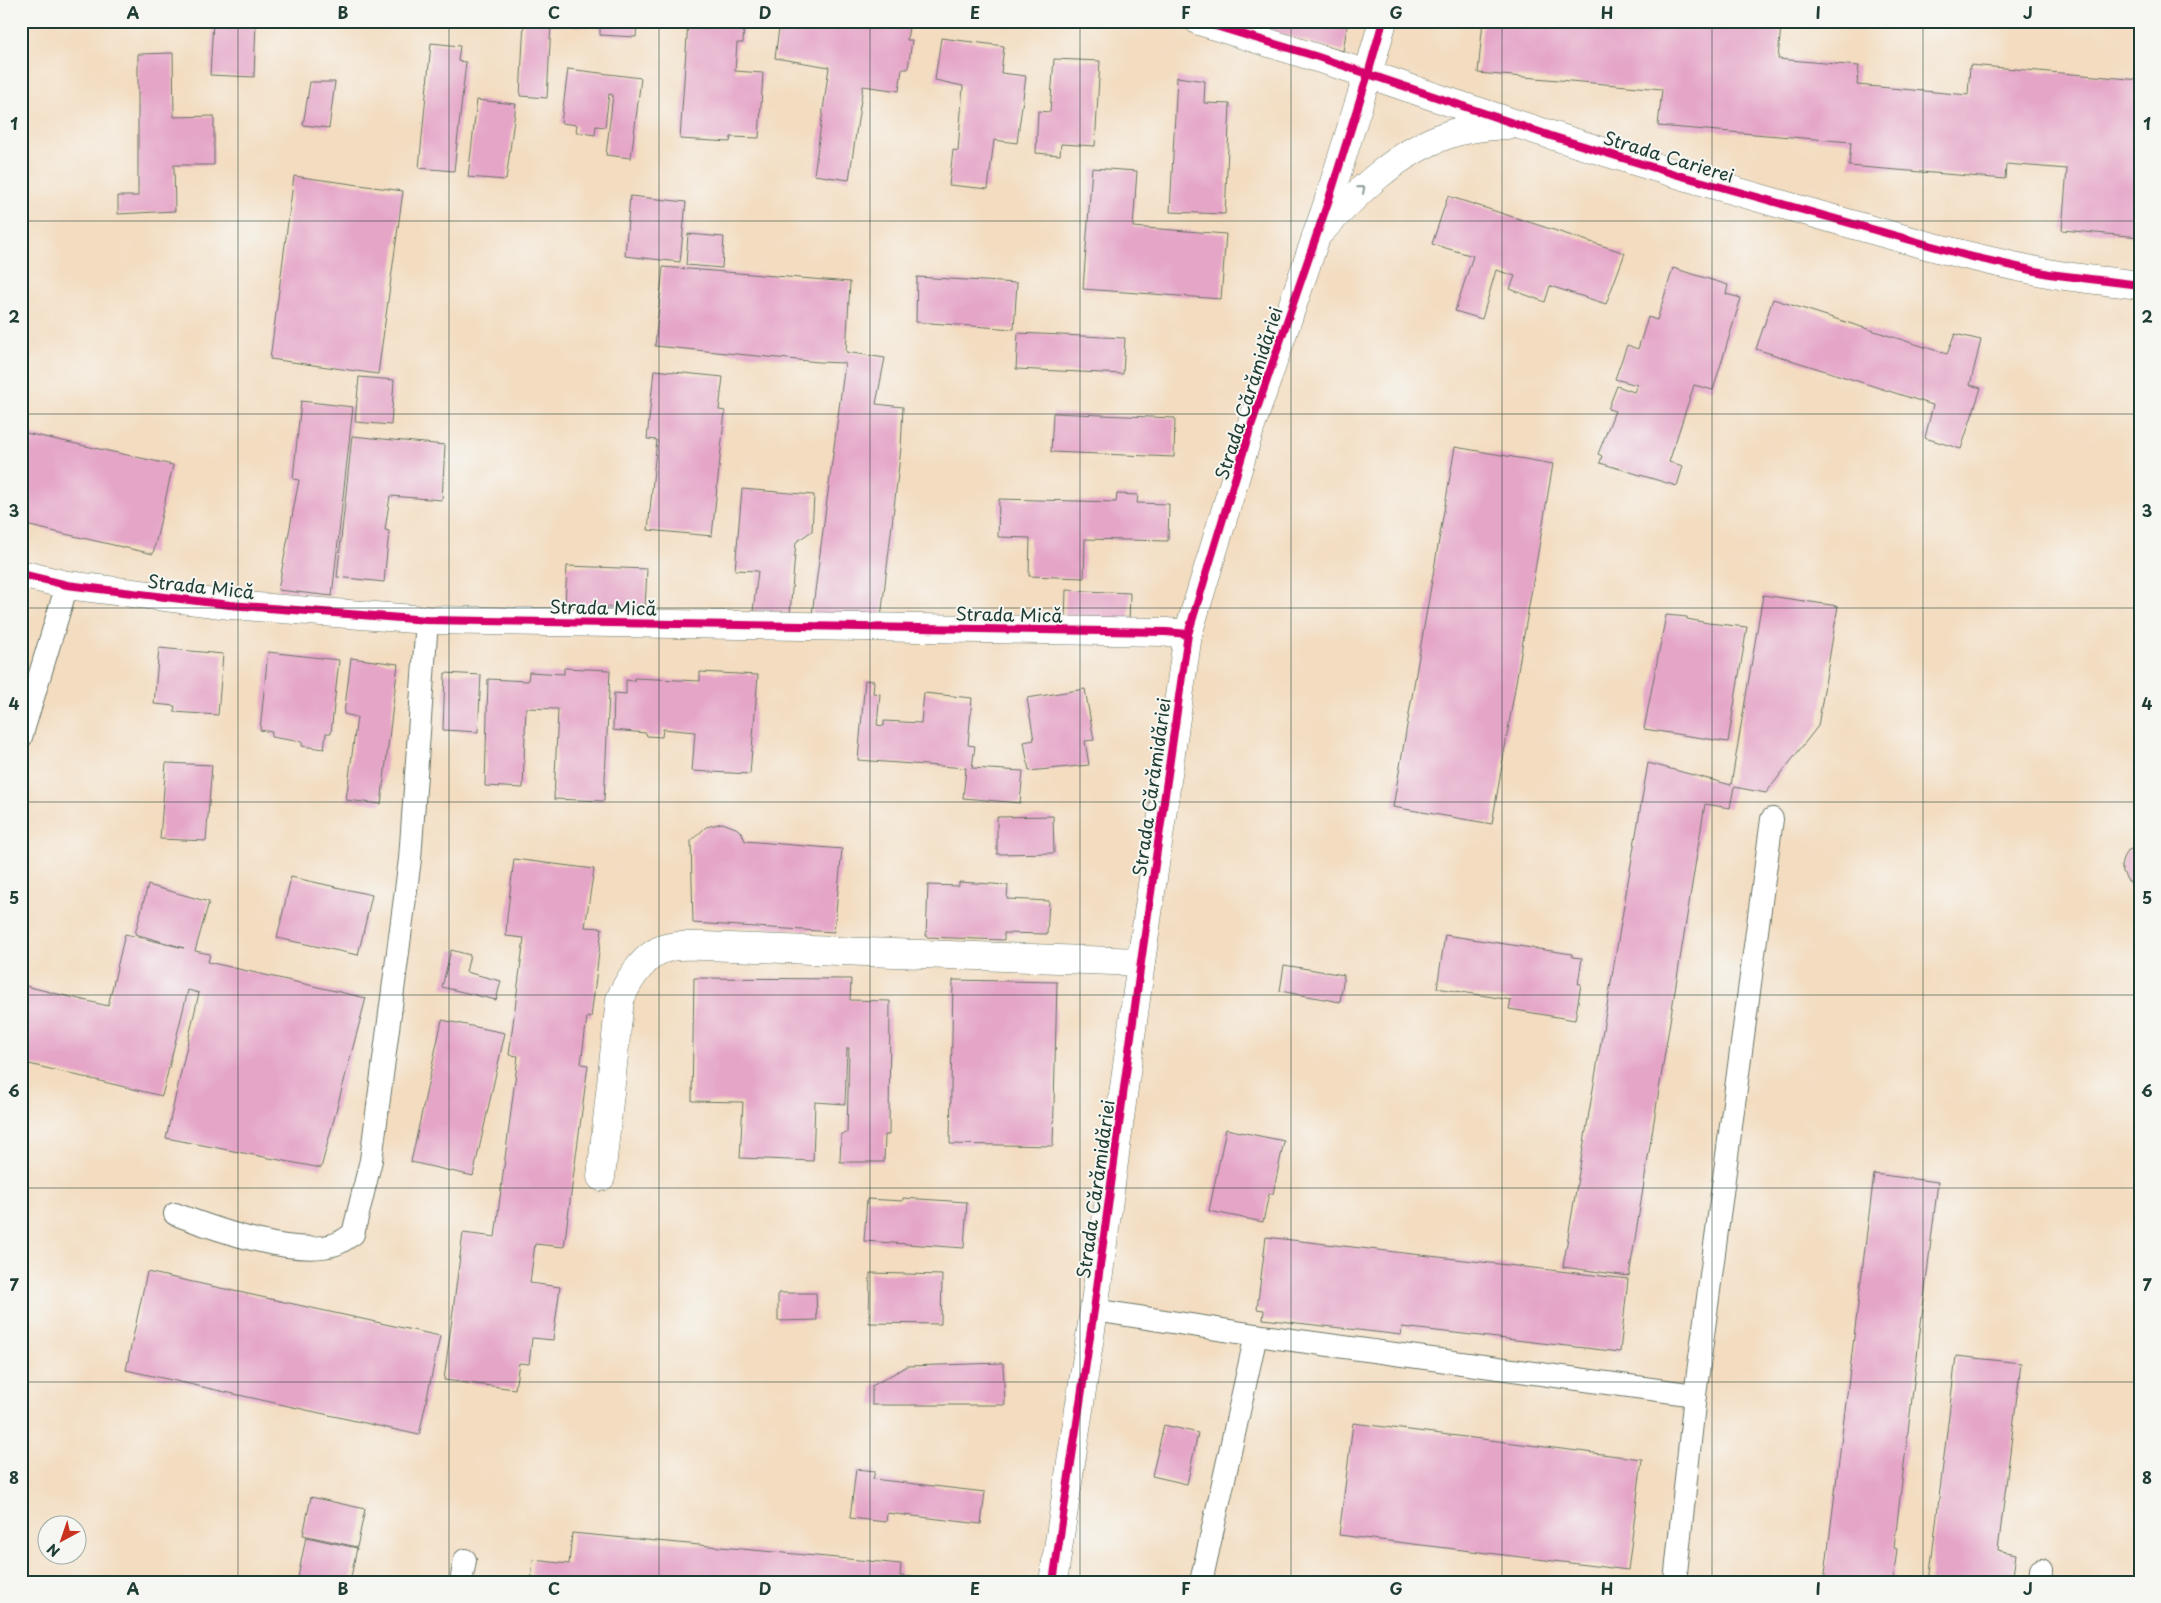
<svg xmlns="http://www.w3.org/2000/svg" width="2161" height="1603" viewBox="0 0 2161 1603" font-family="'Playpen Sans',sans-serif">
  <rect width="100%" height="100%" fill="#f6f6f2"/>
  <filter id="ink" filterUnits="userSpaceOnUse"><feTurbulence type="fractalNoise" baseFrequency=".02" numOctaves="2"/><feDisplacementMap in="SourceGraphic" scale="10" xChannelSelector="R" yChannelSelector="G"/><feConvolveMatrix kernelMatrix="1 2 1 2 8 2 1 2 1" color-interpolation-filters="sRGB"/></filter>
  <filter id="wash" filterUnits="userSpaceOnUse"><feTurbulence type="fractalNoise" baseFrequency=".0096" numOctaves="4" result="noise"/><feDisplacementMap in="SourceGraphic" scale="20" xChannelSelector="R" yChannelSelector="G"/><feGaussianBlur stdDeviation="1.12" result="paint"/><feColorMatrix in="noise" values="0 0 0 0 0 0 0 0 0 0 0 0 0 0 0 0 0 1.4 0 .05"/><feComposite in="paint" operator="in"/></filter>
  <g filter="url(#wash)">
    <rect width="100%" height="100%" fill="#f3dcbf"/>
    <g id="blocks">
      <g fill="#e5a5c7">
        <path d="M213 21H256L254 77 210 75Z"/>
        <path d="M356 21H428V25L356 23Z"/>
        <path d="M524 21H637L636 37 600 35V27L551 25 547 98 520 96Z"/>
        <path d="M688 21H744L743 43H737L735 71 763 73 759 138 731 137 730 142 680 139Z"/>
        <path d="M780 21H869L909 27 907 40H912L908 69H902L899 91 863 86 849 180 814 175 829 67 775 58Z"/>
        <path d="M1255 21H1348L1343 51 1262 29 1260 28 1262 24Z"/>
        <path d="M1483 21H1738L1781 25 1778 59 1859 66 1857 85 1968 95 1970 65 2140 80V237L2062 230 2067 169 2006 164 2005 179 1849 166 1851 142 1658 126 1662 89 1478 73Z"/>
        <path d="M941 38 1004 46 1001 73 1026 76 1017 143 994 140 988 189 949 185 953 150 958 151 963 86 935 80Z"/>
        <path d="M431 43 460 46 458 61 466 62 454 171 419 168Z"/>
        <path d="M173 53 174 117 214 116V165H174L175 211 118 214V196H138V54Z"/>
        <path d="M1054 59 1100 61 1095 146 1061 144 1060 155 1036 153 1038 111 1050 112Z"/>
        <path d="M568 69 641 78 631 158 606 155 613 95 609 94 605 127 596 126 595 135 576 132 577 125 561 123Z"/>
        <path d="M1177 77 1205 81 1204 103 1230 104 1225 214 1170 212Z"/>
        <path d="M310 82H335L329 128 303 125Z"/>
        <path d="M477 100 516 104 506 180 468 177Z"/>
        <path d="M1092 168 1137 171 1133 227 1226 234 1221 299 1083 289Z"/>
        <path d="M294 176 403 191 378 374 270 359Z"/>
        <path d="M630 196 686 202 680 262 625 256Z"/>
        <path d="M1448 196 1625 253 1606 304 1550 286 1545 302 1510 289 1515 276 1496 270 1482 319 1455 311 1473 256 1432 244Z"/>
        <path d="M688 234 724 237 722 268 686 265Z"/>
        <path d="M663 267 850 282 846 352 885 358 876 404 903 407 901 448 881 618 812 614 845 363 819 362 655 346Z"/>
        <path d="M1673 268 1728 285 1726 294 1741 298 1713 390 1694 385 1669 462 1683 466 1677 486 1600 463 1602 456 1598 454 1615 411 1608 409 1617 386 1634 392 1637 385 1615 379 1627 345 1638 349 1648 317 1657 320Z"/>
        <path d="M917 277 1017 283 1014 329 916 322Z"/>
        <path d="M1773 299 1947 354 1955 334 1981 340 1970 385 1981 388 1961 449 1925 438 1933 405 1756 349Z"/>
        <path d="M1018 333 1125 338 1123 374 1016 369Z"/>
        <path d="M654 370 723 377 719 410 725 411 712 536 648 530 657 440 647 439Z"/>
        <path d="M359 377 394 380 391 425 355 422Z"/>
        <path d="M301 401 353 407 332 596 278 590 299 480 293 479Z"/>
        <path d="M1053 413 1175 418 1174 457 1051 452Z"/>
        <path d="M21 432 173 465 153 554 21 524Z"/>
        <path d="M352 436 445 445 442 500 390 496 385 530 389 531 384 582 337 577Z"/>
        <path d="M1455 447 1553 464 1492 824 1393 807Z"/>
        <path d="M742 489 814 495 812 531 796 542 790 613 753 611 758 571 735 570Z"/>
        <path d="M1117 494 1138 495 1137 503 1169 504 1168 541 1085 539 1084 578 1029 576 1030 538 998 537 999 499 1116 502Z"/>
        <path d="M567 566 647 569 645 608 565 605Z"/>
        <path d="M1066 590 1130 593 1129 622 1065 620Z"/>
        <path d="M1763 595 1838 606 1818 726 1766 793 1734 787 1730 808 1705 804 1629 1276 1563 1267 1648 763 1731 785Z"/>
        <path d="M1666 615 1687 617V619L1708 623 1747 627 1728 742 1644 729Z"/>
        <path d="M159 648 223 654 218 715 174 712 175 706 154 704Z"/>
        <path d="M268 652 339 660 331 733H326L324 749 302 746V742L271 737 272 732 260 730Z"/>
        <path d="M351 658 398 664 381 804 346 800 357 717 344 714Z"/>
        <path d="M564 668 610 670 604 801 554 799 558 709 526 708 523 788 485 786 488 679 528 681 529 672 564 674Z"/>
        <path d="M700 672 758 675 750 774 692 771 695 732 663 729 662 737 647 736 646 733 613 730 614 693 626 694V680L634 681V678L700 681Z"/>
        <path d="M445 673 481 675 478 732 443 730Z"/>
        <path d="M865 680 874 681 873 693 880 694 877 725 884 726V721L921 723 924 693 972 698 968 745 975 746 972 768 1023 771 1020 803 963 798 966 768 858 760Z"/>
        <path d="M1085 689 1094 740 1085 741 1089 765 1029 771 1024 742 1034 740 1027 698Z"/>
        <path d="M166 763 212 765 206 841 160 839Z"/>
        <path d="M1053 816 1054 853 997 854V817Z"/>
        <path d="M722 823 736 828 742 833 745 841 842 849 834 932 693 923 691 841 706 827Z"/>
        <path d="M2140 845V886L2134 885 2127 880 2121 867 2123 858 2127 851Z"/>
        <path d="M514 859 594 869 585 927 602 928 591 1018 587 1017 581 1064 588 1065 564 1247 535 1244 530 1283 560 1287 553 1340 532 1338 529 1364 519 1363 515 1389 444 1380 463 1233 495 1237 518 1056 509 1055 524 938 506 936 507 917Z"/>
        <path d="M291 877 372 895 358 955 277 938Z"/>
        <path d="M959 882 1008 885 1007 899 1049 901 1047 934 1004 933V940L926 937 928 885 959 886Z"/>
        <path d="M148 885 209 902 195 951 210 954 208 962 366 998 321 1168 166 1138 199 993 188 990 162 1096 21 1062V985L108 1006 125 934 184 948 135 934Z"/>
        <path d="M1445 935 1572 954V957L1582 958 1578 984H1581L1575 1020 1509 1009 1511 1000 1437 988Z"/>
        <path d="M451 950 470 955 466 972 501 981 496 1000 442 987Z"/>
        <path d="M1284 965 1344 975 1340 1002 1280 991Z"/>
        <path d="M694 978 851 979 850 1000 890 1001 889 1135H885L884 1162H840L841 1134 847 1133 849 1048H847L845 1104 815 1102 813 1161 740 1158 743 1102 692 1101Z"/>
        <path d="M953 980 1057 982 1053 1146 950 1144Z"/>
        <path d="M442 1020 505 1033 473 1176 411 1162Z"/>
        <path d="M1226 1129 1284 1141 1273 1194H1269L1263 1222 1209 1211Z"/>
        <path d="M1874 1174 1938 1182 1894 1548 1897 1549 1893 1582H1824Z"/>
        <path d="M903 1198 967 1202 964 1248 864 1241 867 1199 903 1201Z"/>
        <path d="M1266 1237 1628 1279 1620 1352 1402 1327 1401 1335 1263 1319 1264 1310 1257 1309Z"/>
        <path d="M147 1272 440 1336 419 1435 126 1370Z"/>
        <path d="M870 1273 942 1275 941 1324 869 1323Z"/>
        <path d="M778 1293H816L817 1320 778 1321Z"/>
        <path d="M1956 1356 2021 1363 1998 1550 2016 1554 2012 1582H1929Z"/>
        <path d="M1003 1363 1005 1405H872V1386L907 1366Z"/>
        <path d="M1353 1423 1642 1459 1628 1570 1339 1535Z"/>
        <path d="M1164 1425 1198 1433 1187 1484 1152 1476Z"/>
        <path d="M856 1469 875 1471 873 1479 985 1492 981 1524 887 1513 886 1522 850 1518Z"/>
        <path d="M311 1497 365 1509 357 1547 303 1535Z"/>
        <path d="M572 1533 901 1564 900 1576 925 1578V1582H531L533 1560 569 1564Z"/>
        <path d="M306 1537 357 1548 350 1582H297Z"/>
      </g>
    </g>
  </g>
  <g filter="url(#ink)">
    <use href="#blocks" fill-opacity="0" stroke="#697565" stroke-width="1"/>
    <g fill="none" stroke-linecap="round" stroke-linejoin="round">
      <defs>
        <g id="service">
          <path d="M21 737 67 585"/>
          <path d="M175 1214C215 1229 295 1258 336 1244 342 1242 348 1237 353 1234L371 1160 410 859 427 620"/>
          <path d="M1094 1310 1256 1335 1695 1395"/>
          <path d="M461 1582 465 1560"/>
          <path d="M1201 1582 1256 1335"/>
          <path d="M1675 1582 1695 1395 1772 819"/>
          <path d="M2040 1582 2041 1570"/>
        </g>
        <g id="minor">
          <path d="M1383 21 1368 74C1508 123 1649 167 1791 207 1876 231 1961 257 2048 273 2078 279 2109 281 2140 285"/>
          <path d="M1316 236C1354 196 1395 152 1450 134 1468 128 1488 126 1507 125"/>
          <path d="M21 574 67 585 230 605 427 620 1166 632 1188 634"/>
          <path d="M601 1177 620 999C629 979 647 950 671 947 681 945 692 946 703 946L1141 962"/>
        </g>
        <path id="tertiary" d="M1053 1582 1094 1310 1141 962 1188 634 1251 426 1328 202 1368 74 1199 21"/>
      </defs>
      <use href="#service" stroke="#697565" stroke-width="24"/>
      <use href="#minor" stroke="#697565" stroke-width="29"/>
      <use href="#tertiary" stroke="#697565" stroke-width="29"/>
      <use href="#service" stroke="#fff" stroke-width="22"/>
      <use href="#minor" stroke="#fff" stroke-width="28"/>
      <use href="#tertiary" stroke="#fff" stroke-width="28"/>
      <defs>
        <g id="cycleway">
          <path d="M1199 21 1315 56 1551 136 1678 175 1968 256 2049 274 2140 285"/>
          <path d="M21 574 67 585 230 605 427 620 1166 632 1188 634"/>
          <path d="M1053 1582 1094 1310 1141 962 1188 634 1251 426 1328 202 1368 74 1383 21"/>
        </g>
      </defs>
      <use href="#cycleway" stroke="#f6f6f2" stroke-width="11"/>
      <use href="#cycleway" stroke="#d6006c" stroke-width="8"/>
    </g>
    <defs><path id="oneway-chevron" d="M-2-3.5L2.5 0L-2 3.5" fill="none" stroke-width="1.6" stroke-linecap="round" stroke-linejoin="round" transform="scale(1.25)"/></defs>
    <use stroke="#8f9e9a" href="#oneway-chevron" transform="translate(1362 189) rotate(-41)"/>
  </g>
  <path fill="none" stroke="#1f3d34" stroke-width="1" stroke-opacity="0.55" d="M238 21V1582M449 21V1582M659 21V1582M870 21V1582M1080 21V1582M1291 21V1582M1502 21V1582M1712 21V1582M1923 21V1582M21 221H2140M21 414H2140M21 608H2140M21 802H2140M21 995H2140M21 1188H2140M21 1382H2140"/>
  <g text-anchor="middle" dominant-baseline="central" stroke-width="4" stroke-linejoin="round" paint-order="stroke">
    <g font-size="18" fill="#1f3d34" stroke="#f6f6f2">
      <text transform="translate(1669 156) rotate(17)">Strada Carierei</text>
      <text transform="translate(1248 393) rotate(-72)">Strada Cărămidăriei</text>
      <text transform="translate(201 586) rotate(6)">Strada Mică</text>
      <text transform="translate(603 607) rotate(1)">Strada Mică</text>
      <text transform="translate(1009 614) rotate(1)">Strada Mică</text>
      <text transform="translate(1151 787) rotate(-82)">Strada Cărămidăriei</text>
      <text transform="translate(1095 1189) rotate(-82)">Strada Cărămidăriei</text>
    </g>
  </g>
  <rect width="2161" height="1603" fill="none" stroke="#f6f6f2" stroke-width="55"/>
  <g transform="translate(62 1540) rotate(220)"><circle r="24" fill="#f6f6f2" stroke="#a0aca6"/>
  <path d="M0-4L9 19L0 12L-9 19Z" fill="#c8321e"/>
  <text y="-8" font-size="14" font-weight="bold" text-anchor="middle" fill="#1f3d34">N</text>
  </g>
  <rect x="28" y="28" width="2106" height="1548" fill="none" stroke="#1f3d34" stroke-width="2"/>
  <g font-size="16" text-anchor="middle" font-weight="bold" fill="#1f3d34">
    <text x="133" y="19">A</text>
    <text x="343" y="19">B</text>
    <text x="554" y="19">C</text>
    <text x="765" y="19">D</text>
    <text x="975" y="19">E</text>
    <text x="1186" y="19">F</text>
    <text x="1396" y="19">G</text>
    <text x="1607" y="19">H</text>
    <text x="1818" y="19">I</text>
    <text x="2028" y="19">J</text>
    <text x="14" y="130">1</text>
    <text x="2147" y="130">1</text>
    <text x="14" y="323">2</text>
    <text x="2147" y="323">2</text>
    <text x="14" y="517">3</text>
    <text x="2147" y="517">3</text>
    <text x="14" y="710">4</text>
    <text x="2147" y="710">4</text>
    <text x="14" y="904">5</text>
    <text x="2147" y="904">5</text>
    <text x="14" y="1097">6</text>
    <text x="2147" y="1097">6</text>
    <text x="14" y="1291">7</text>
    <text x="2147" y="1291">7</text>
    <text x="14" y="1484">8</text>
    <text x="2147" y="1484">8</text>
    <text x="133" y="1595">A</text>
    <text x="343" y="1595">B</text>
    <text x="554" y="1595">C</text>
    <text x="765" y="1595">D</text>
    <text x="975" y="1595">E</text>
    <text x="1186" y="1595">F</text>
    <text x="1396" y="1595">G</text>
    <text x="1607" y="1595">H</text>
    <text x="1818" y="1595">I</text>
    <text x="2028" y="1595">J</text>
  </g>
</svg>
